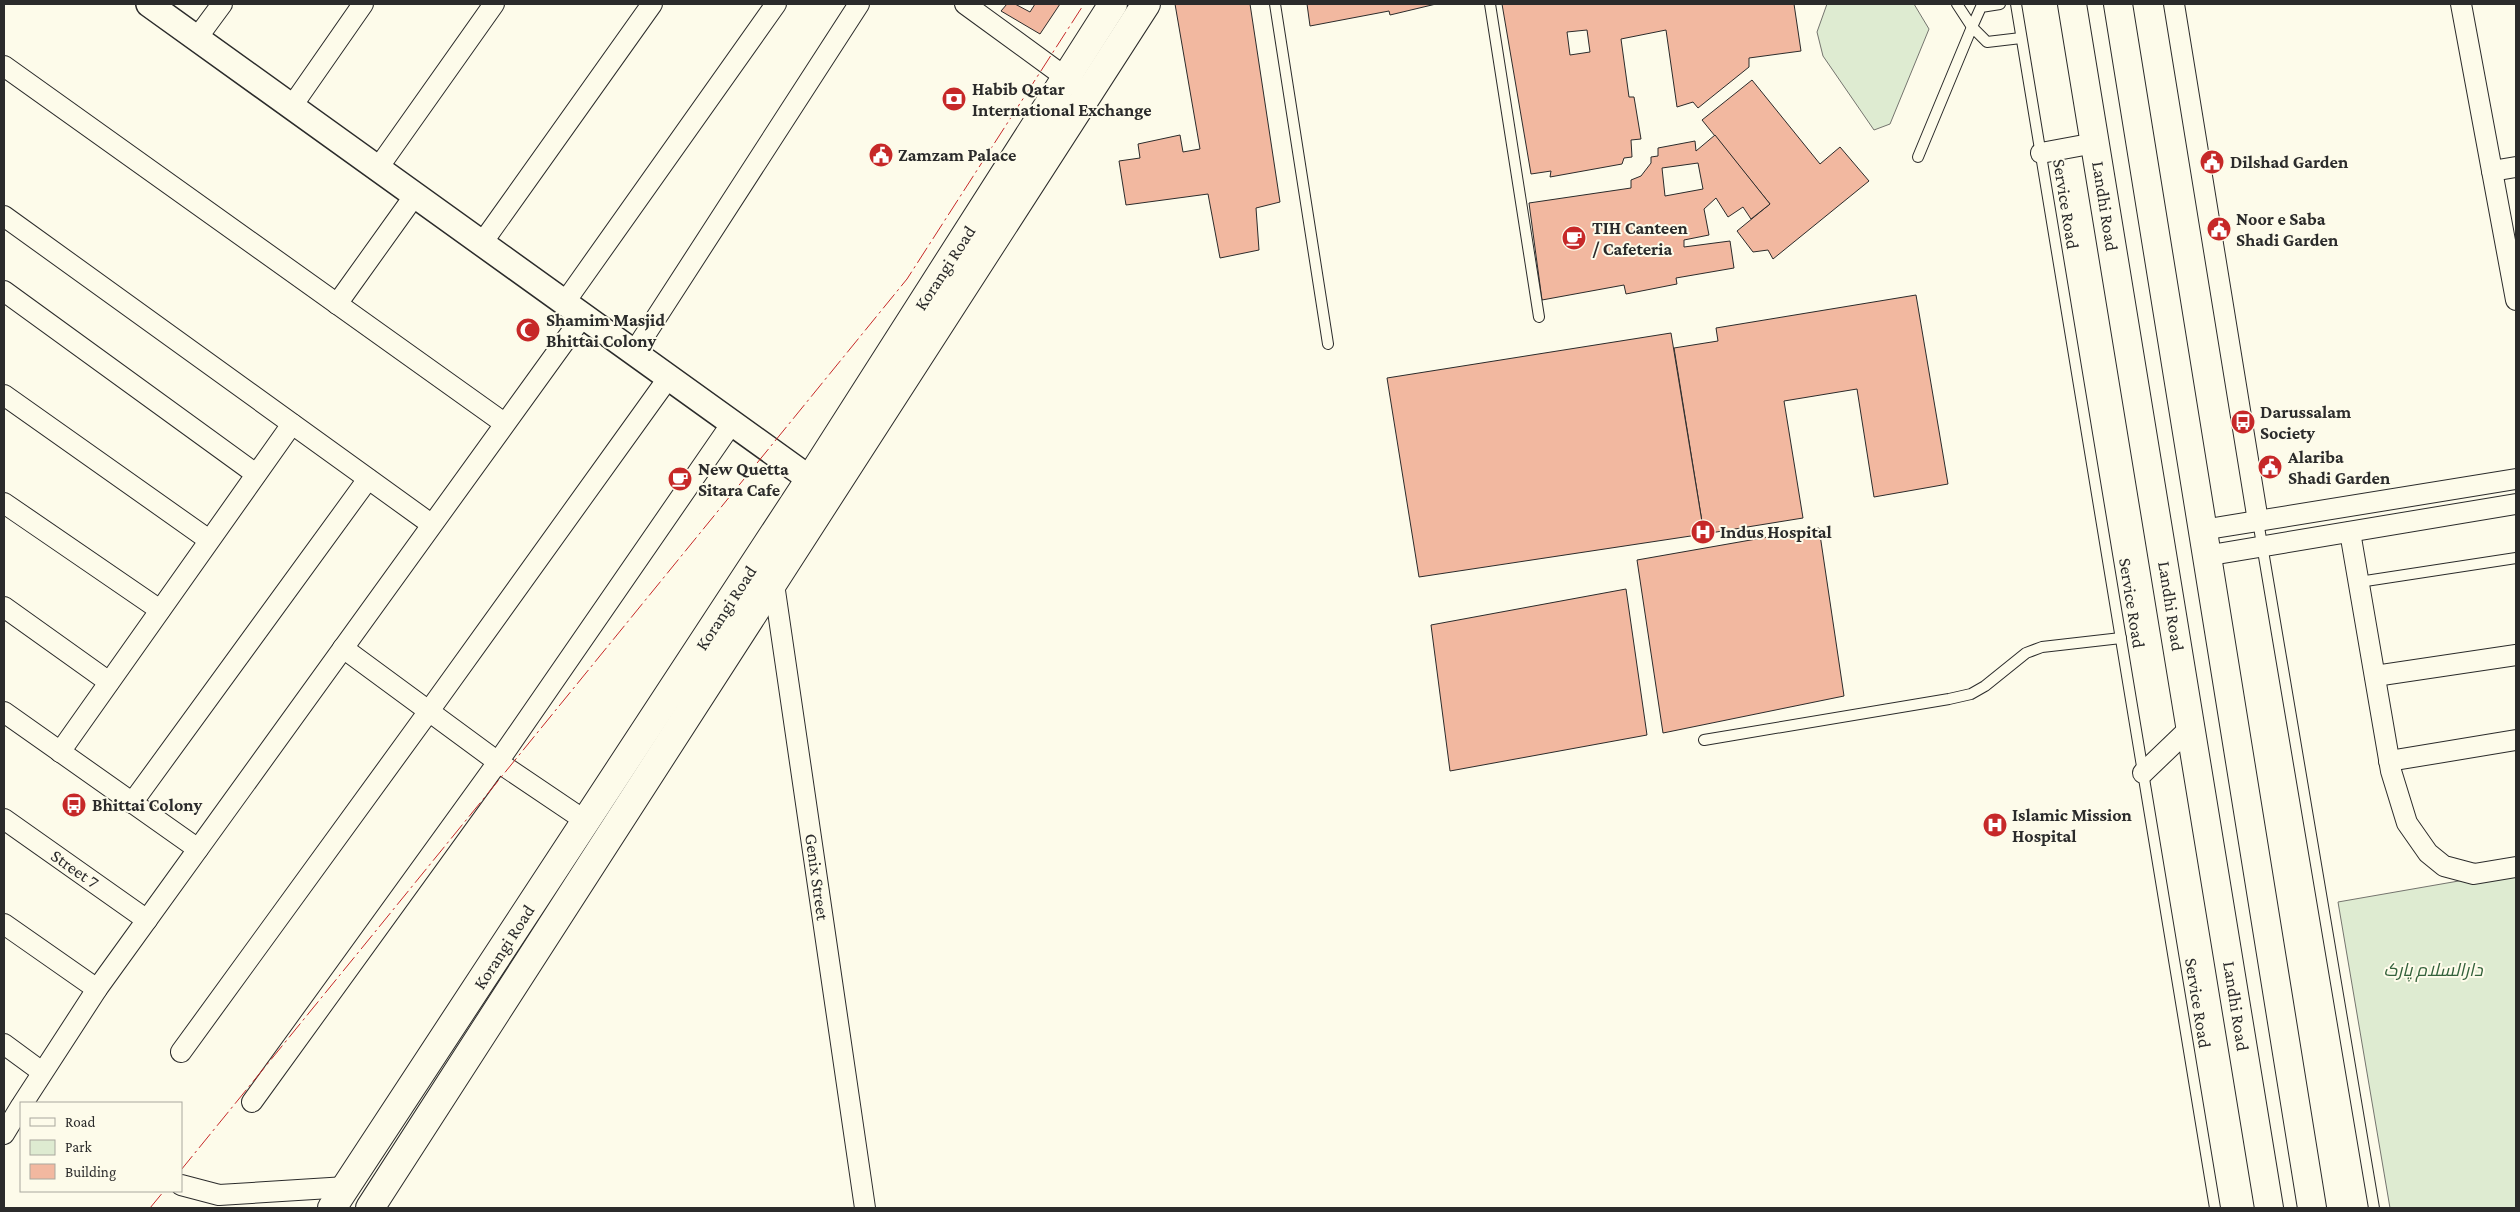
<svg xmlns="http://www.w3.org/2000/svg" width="2520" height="1212" viewBox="0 0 2520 1212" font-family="'Crimson Pro',Cairo,serif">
  <rect width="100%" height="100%" fill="#fdfbea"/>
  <g fill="#deebd1" stroke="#74746e">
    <path d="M1827 4H1914L1929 29 1890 124 1874 130 1823 56 1817 32Z"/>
    <path d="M2516 871V1208H2390L2338 902Z"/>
  </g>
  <g fill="#f2b8a0" stroke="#2b2b2b" fill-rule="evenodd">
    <path d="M1007 4H1015L1030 12 1035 4H1060L1040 34 1001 11Z"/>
    <path d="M1175 4H1250L1280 202 1256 208 1259 250 1220 258 1208 194 1126 205 1119 161 1140 158 1138 144 1180 135 1183 152 1200 149Z"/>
    <path d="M1307 4H1436L1390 15 1389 11 1310 26Z"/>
    <path d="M1502 4H1794L1801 51 1749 58V67L1698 108 1693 102 1677 107 1666 30 1621 39 1629 97H1634L1641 139 1631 140 1632 157 1624 158 1622 164 1550 177 1551 171 1531 174ZM1587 30 1590 52 1570 55 1567 32Z"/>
    <path d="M1752 80 1820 164 1840 147 1869 181 1773 259 1768 250 1753 252 1737 231 1770 204 1702 120Z"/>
    <path d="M1715 135 1770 204 1751 219 1743 207 1728 217 1716 198 1704 209 1709 235 1684 240V247L1730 241 1734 268 1676 278 1677 284 1626 294 1624 285 1542 300 1529 203 1631 188V180L1641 176 1651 163V157L1658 156V148L1695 141 1696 151ZM1698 163 1703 189 1665 196 1662 168Z"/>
    <path d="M1916 295 1948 484 1874 497 1857 389 1784 401 1803 518 1704 534 1674 348 1718 341 1716 328Z"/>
    <path d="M1671 333 1704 534 1419 577 1387 378Z"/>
    <path d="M1819 528 1844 696 1663 733 1637 560Z"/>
    <path d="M1626 589 1647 735 1450 771 1431 625Z"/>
  </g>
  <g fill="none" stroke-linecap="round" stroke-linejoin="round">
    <defs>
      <g id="service">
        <path d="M1275 4 1328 344"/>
        <path d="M1490 4 1539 317"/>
        <path d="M1957 4 1972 27 1981 7 2000 4"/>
        <path d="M2016 4 2215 1208"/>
        <path d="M1918 157 1972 27 1987 42 2021 38"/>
        <path d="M2258 521 2374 1208"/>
        <path d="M2359 582 2516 558"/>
        <path d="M1704 740 1949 699 1971 694 1985 686 2026 653 2042 647 2121 638"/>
      </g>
      <g id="minor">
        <path d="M965 4 1076 85"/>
        <path d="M2174 4 2258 521"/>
        <path d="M2461 4 2516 300"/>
        <path d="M197 38 222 4"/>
        <path d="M4 66 504 423"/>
        <path d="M292 106 363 4"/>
        <path d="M2041 153 2095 143"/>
        <path d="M378 168 494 4"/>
        <path d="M2492 171 2516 167"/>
        <path d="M4 216 431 524"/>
        <path d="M482 243 652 4"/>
        <path d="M4 291 256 474"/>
        <path d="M565 302 776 4"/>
        <path d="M337 304 415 195"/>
        <path d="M634 352 859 4"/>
        <path d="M4 395 209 540"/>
        <path d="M4 503 160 610"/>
        <path d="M2202 530 2516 479"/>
        <path d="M2350 532 2391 771 2407 823 2428 853 2444 866 2474 874 2516 867"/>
        <path d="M2205 556 2516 504"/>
        <path d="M773 577 865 1208"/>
        <path d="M4 607 109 682"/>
        <path d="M343 648 498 762 587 822"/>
        <path d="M2375 676 2516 655"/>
        <path d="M4 712 198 849"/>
        <path d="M60 752 292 424"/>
        <path d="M2389 761 2516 740"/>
        <path d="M2143 773 2191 727"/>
        <path d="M132 803 368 479"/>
        <path d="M4 819 147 920"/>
        <path d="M4 924 97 989"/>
        <path d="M4 1044 42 1072"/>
        <path d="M181 1052 429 711 669 377"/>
        <path d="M252 1102 498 762 732 423"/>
        <path d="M23 1103 97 989 583 316"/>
        <path d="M4 1134 21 1106"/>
        <path d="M181 1185 219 1195 346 1187"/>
      </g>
      <path id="tertiary" d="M149 4 810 479 826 492"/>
      <g id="secondary">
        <path d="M332 1208 810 479 1113 4"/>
        <path d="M370 1208 1146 4"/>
      </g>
      <g id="primary">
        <path d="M2072 4 2269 1208"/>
        <path d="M2118 4 2312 1208"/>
      </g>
    </defs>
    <use href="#service" stroke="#2b2b2b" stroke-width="12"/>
    <use href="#minor" stroke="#2b2b2b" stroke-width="22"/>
    <use href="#tertiary" stroke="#2b2b2b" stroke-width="28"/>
    <use href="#secondary" stroke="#2b2b2b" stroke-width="30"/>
    <use href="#primary" stroke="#2b2b2b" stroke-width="30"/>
    <use href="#service" stroke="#fdfbea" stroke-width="10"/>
    <use href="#minor" stroke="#fdfbea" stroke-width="20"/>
    <use href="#tertiary" stroke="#fdfbea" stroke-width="25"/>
    <use href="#secondary" stroke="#fdfbea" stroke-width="28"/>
    <use href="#primary" stroke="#fdfbea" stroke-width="28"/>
    <g stroke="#c62828" stroke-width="1" stroke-dasharray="18 4 2.5 4" stroke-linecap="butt">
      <path d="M181 1170 907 279 1084 4"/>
      <path d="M150 1208 164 1191"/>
    </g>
  </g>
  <defs>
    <symbol id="bank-disc" viewBox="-11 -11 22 22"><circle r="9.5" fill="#c62828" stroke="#fdfbea"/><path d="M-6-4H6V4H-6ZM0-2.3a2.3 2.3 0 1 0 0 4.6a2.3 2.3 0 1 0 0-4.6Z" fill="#fff"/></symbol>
    <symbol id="civic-disc" viewBox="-11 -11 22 22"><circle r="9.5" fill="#c62828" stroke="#fdfbea"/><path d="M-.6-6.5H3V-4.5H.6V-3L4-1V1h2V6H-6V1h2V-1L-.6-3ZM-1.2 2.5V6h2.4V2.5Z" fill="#fff"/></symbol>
    <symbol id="cafe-disc" viewBox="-11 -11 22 22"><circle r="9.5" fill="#c62828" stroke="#fdfbea"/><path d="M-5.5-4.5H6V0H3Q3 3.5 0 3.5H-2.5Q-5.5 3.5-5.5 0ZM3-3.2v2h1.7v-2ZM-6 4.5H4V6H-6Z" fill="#fff"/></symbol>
    <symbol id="mosque-disc" viewBox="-11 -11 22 22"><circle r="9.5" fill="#c62828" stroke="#fdfbea"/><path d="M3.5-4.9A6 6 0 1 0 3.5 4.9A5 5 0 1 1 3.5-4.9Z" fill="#fff"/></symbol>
    <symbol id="bus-disc" viewBox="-11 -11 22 22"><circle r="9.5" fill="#c62828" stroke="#fdfbea"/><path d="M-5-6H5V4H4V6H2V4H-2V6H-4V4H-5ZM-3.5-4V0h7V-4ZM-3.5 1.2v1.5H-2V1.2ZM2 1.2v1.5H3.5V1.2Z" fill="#fff"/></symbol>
    <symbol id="hospital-disc" viewBox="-11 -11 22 22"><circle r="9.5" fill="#c62828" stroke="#fdfbea"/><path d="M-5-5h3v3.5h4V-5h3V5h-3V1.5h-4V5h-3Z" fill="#fff"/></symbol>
  </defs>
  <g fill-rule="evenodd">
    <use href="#bank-disc" x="940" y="85" width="28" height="28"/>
    <use href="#civic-disc" x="867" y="141" width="28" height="28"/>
    <use href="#civic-disc" x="2198" y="148" width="28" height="28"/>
    <use href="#civic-disc" x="2205" y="215" width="28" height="28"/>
    <use href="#cafe-disc" x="1560" y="224" width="28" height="28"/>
    <use href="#mosque-disc" x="514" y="316" width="28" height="28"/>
    <use href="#bus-disc" x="2229" y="408" width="28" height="28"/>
    <use href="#civic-disc" x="2256" y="453" width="28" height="28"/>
    <use href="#cafe-disc" x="666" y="465" width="28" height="28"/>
    <use href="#hospital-disc" x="1689" y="518" width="28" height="28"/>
    <use href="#bus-disc" x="60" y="791" width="28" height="28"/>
    <use href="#hospital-disc" x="1981" y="811" width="28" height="28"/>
  </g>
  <g text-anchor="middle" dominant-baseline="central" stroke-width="4" stroke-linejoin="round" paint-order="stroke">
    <g font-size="18" font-weight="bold" fill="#2b2b2b" stroke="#fdfbea" text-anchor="start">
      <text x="972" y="89">Habib Qatar<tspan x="972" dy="21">International Exchange</tspan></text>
      <text x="898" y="155">Zamzam Palace</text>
      <text x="2230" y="162">Dilshad Garden</text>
      <text x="2236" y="219">Noor e Saba<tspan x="2236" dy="21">Shadi Garden</tspan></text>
      <text x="1592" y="228">TIH Canteen<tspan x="1592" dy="21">/ Cafeteria</tspan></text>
      <text x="546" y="320">Shamim Masjid<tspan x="546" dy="21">Bhittai Colony</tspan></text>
      <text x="2260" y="412">Darussalam<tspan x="2260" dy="21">Society</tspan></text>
      <text x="2288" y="457">Alariba<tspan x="2288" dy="21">Shadi Garden</tspan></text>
      <text x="698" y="469">New Quetta<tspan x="698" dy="21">Sitara Cafe</tspan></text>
      <text x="1720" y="532">Indus Hospital</text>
      <text x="92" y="805">Bhittai Colony</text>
      <text x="2012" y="815">Islamic Mission<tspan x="2012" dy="21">Hospital</tspan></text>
    </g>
    <g font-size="18" fill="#2b2b2b" stroke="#fdfbea">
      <text transform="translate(2066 204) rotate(81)">Service Road</text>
      <text transform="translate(2105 206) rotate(81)">Landhi Road</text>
      <text transform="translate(945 268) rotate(-57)">Korangi Road</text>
      <text transform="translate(2132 603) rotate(81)">Service Road</text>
      <text transform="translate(2171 606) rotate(81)">Landhi Road</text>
      <text transform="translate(726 608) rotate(-57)">Korangi Road</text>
      <text transform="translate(75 869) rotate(35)">Street 7</text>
      <text transform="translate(817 877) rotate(82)">Genix Street</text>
      <text transform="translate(504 947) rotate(-57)">Korangi Road</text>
      <text transform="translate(2198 1003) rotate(81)">Service Road</text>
      <text transform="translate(2236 1006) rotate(81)">Landhi Road</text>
    </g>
    <g font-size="18" font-style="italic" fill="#34623c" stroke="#fdfbea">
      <text x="2433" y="970">دارالسلام پارک</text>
    </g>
  </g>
  <rect width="2520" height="1212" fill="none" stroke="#2b2b2b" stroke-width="10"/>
  <rect x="20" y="1102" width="162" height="90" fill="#fdfbea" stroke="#a9a89e"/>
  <rect x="30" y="1118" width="25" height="8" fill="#fdfbea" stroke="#a9a89e"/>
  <text x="65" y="1127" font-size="15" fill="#2b2b2b">Road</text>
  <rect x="30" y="1140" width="25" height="15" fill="#deebd1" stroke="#a9a89e"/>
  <text x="65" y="1152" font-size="15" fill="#2b2b2b">Park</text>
  <rect x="30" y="1164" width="25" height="15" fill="#f2b8a0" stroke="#a9a89e"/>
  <text x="65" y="1177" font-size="15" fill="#2b2b2b">Building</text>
</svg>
